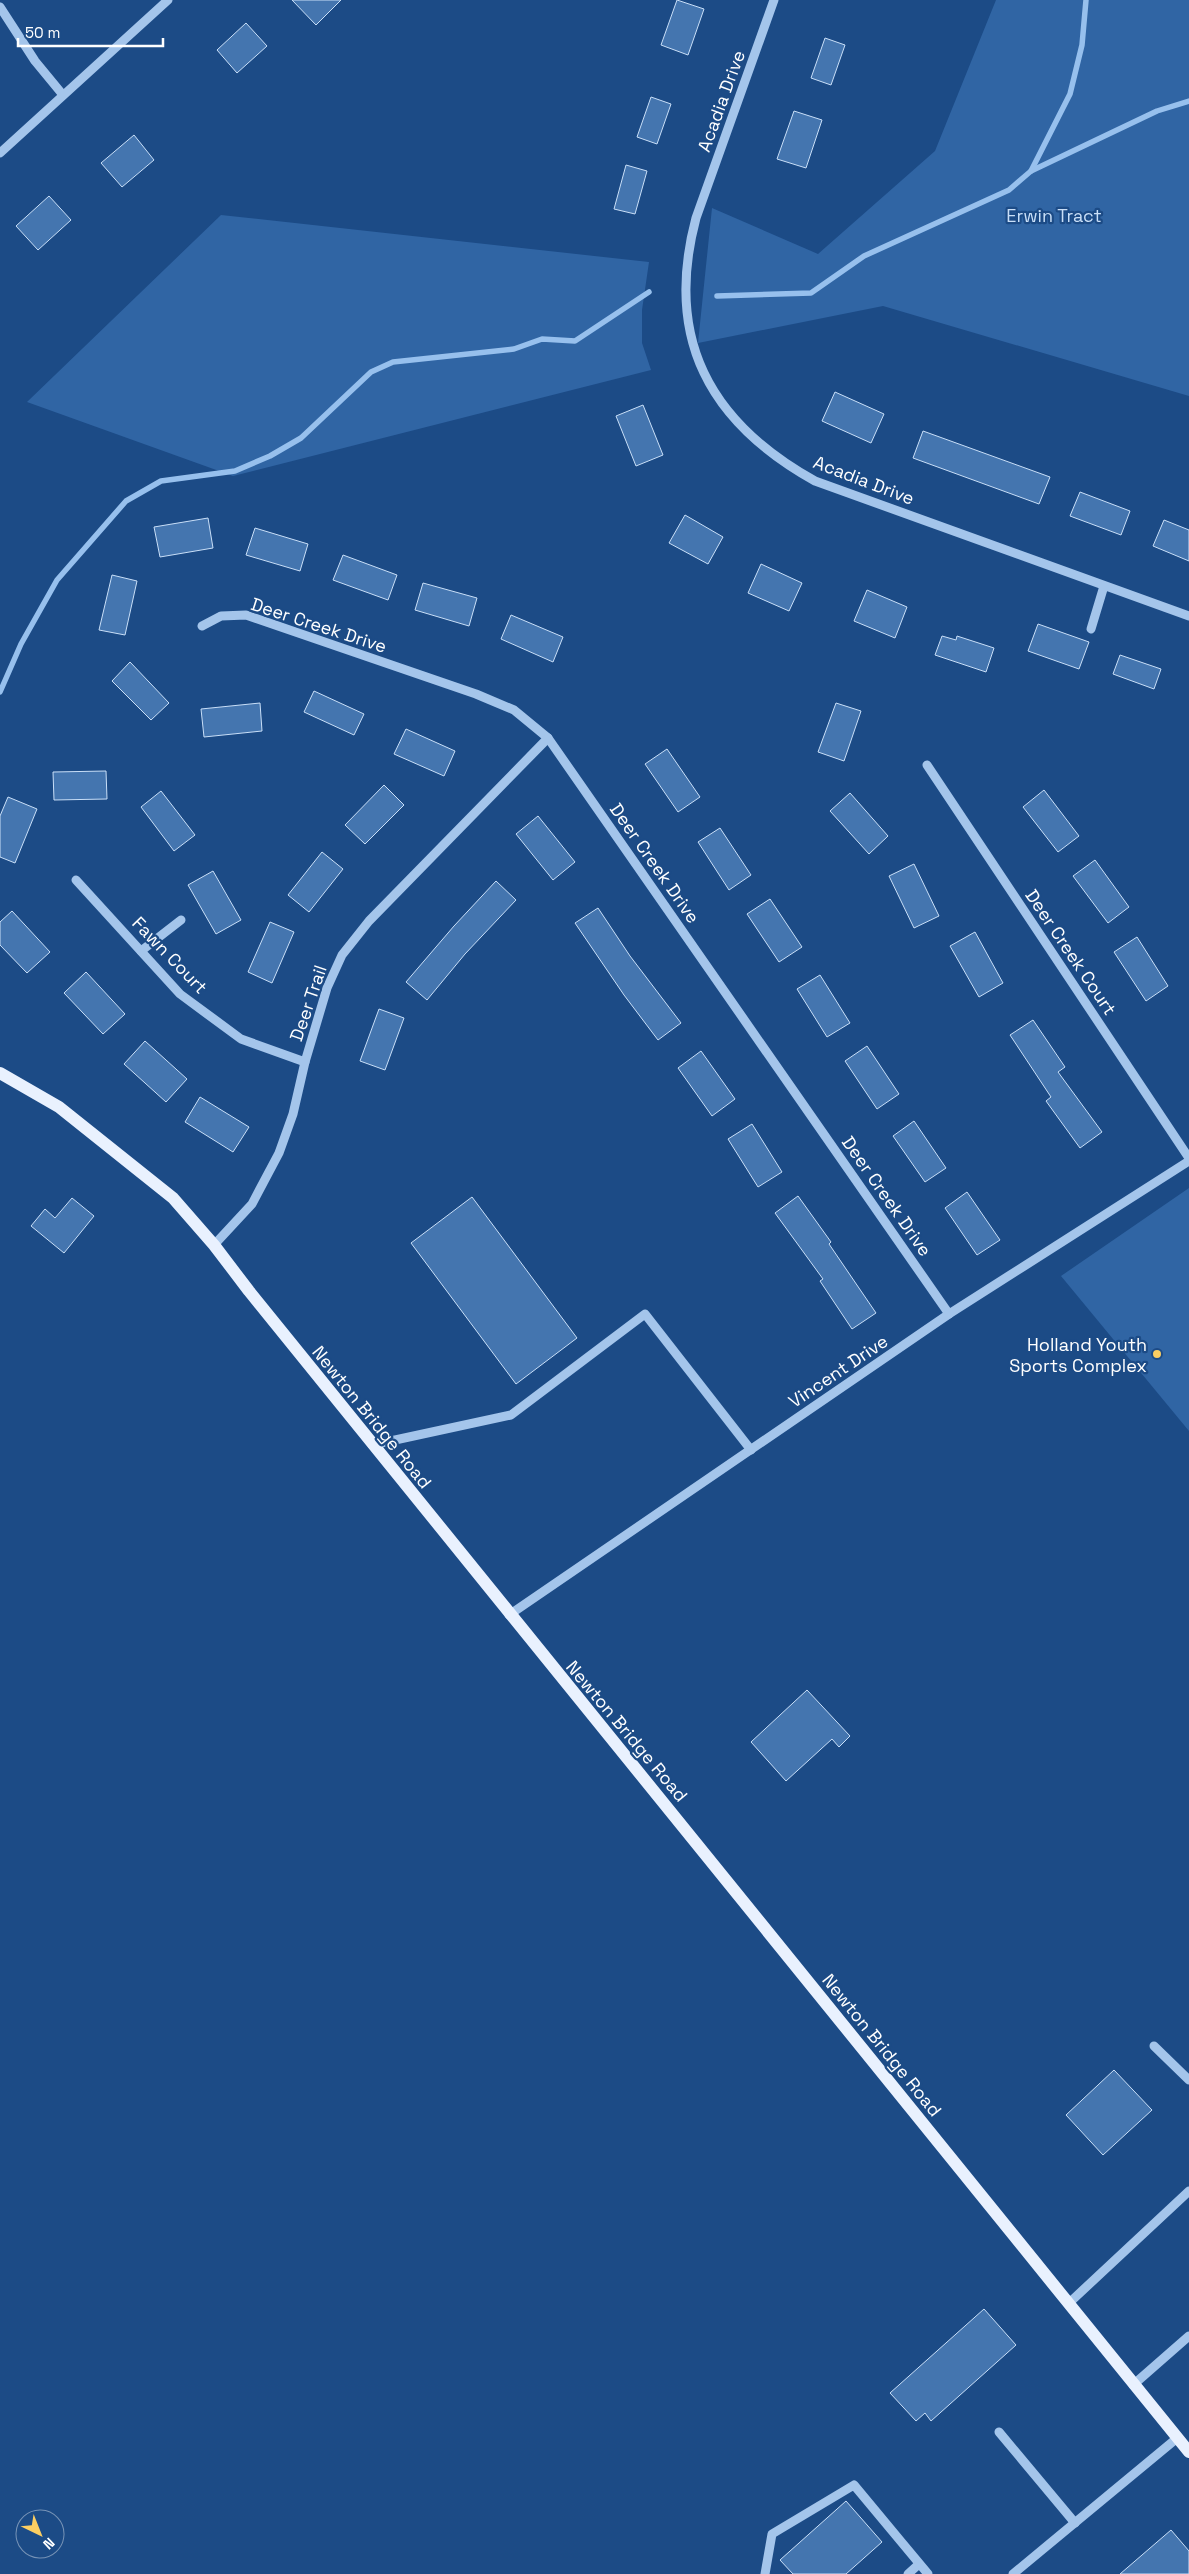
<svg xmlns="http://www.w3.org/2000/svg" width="1189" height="2574" viewBox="0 0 1189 2574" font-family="'Space Grotesk',sans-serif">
  <rect width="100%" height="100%" fill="#1c4b86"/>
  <g fill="#3065a4">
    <path d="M996 0H1189V396L883 306 698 343 712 208 818 254 935 151Z"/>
    <path d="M221 215 649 262 642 310V343L651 370 233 476 27 402Z"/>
    <path d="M1189 1188V1431L1061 1276Z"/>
  </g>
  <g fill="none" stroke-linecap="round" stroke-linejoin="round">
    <g stroke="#97c0ed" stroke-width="5.5">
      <path d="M1031 171 1070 94 1082 45 1086 0"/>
      <path d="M717 296 811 293 864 256 1009 190 1031 171 1157 111 1189 101"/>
      <path d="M0 692 21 644 57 580 126 501 161 481 235 471 270 456 301 438 371 372 393 362 514 349 542 339 575 341 649 292"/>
    </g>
  </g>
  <g fill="#4475af" stroke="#c9dff8">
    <path d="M292 0H341L316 25Z"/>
    <path d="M677 0 704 9 688 55 661 45Z"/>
    <path d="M246 23 267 46 237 73 217 50Z"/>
    <path d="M825 38 845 45 831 85 811 78Z"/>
    <path d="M651 97 671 104 657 144 637 137Z"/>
    <path d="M794 111 822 120 806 168 777 159Z"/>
    <path d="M134 135 154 160 122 187 101 163Z"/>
    <path d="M626 165 647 171 635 214 614 209Z"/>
    <path d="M49 196 71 220 38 250 16 226Z"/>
    <path d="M835 392 884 414 871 443 822 421Z"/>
    <path d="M643 405 663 455 636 466 616 416Z"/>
    <path d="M923 431 1050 477 1039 504 913 458Z"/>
    <path d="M1080 492 1130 511 1121 535 1070 516Z"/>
    <path d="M685 515 723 537 708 564 669 543Z"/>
    <path d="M208 518 213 548 160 557 154 527Z"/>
    <path d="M1164 520 1189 530V561L1153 546Z"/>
    <path d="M255 528 308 544 300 571 246 555Z"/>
    <path d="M343 555 397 575 388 600 333 580Z"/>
    <path d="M761 564 802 583 789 611 748 593Z"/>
    <path d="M112 575 137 581 125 635 99 630Z"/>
    <path d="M423 583 477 598 469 626 415 610Z"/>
    <path d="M867 590 907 607 895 638 854 621Z"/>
    <path d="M511 615 563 637 553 662 501 639Z"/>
    <path d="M1038 624 1089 642 1079 669 1028 651Z"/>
    <path d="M942 636 956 640 957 636 994 648 986 672 935 655Z"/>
    <path d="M1120 655 1161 669 1154 689 1113 674Z"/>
    <path d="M130 662 169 703 151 720 112 681Z"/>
    <path d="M314 691 364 714 354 735 304 712Z"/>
    <path d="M260 703 262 731 204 737 201 709Z"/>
    <path d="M836 703 861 711 844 761 818 752Z"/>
    <path d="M406 729 455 751 444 776 394 754Z"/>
    <path d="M667 749 700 797 678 812 645 764Z"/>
    <path d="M106 771 107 799 54 800 53 772Z"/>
    <path d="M384 785 404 805 365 844 345 825Z"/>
    <path d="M1044 790 1079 836 1058 852 1023 807Z"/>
    <path d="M161 791 195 835 174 851 141 807Z"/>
    <path d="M850 793 888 836 869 854 830 811Z"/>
    <path d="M8 797 37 809 15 863 0 857V816Z"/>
    <path d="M538 816 575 862 553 880 516 834Z"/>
    <path d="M720 828 751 875 729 890 698 842Z"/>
    <path d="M322 852 343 869 309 912 288 895Z"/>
    <path d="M1095 860 1129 907 1108 923 1073 876Z"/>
    <path d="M914 864 939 916 914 928 889 876Z"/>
    <path d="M213 871 241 920 216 934 188 885Z"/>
    <path d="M496 881 516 900 465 954 427 1000 406 982 454 926Z"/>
    <path d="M770 899 802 947 779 962 747 914Z"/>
    <path d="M598 908 630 956 681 1023 658 1040 624 995 575 923Z"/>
    <path d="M12 911 50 952 27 973 0 945V922Z"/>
    <path d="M270 922 294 932 272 983 248 972Z"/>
    <path d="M975 932 1003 983 979 997 950 946Z"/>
    <path d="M1137 937 1168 986 1146 1001 1114 952Z"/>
    <path d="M86 972 125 1014 103 1034 64 993Z"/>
    <path d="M820 975 850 1023 827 1037 797 989Z"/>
    <path d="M379 1009 404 1018 385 1070 360 1061Z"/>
    <path d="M1033 1020 1065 1067 1058 1072 1102 1132 1080 1148 1046 1101 1051 1097 1010 1035Z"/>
    <path d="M145 1041 187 1079 166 1102 124 1064Z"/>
    <path d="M867 1046 899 1094 877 1109 845 1061Z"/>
    <path d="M701 1051 735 1099 712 1116 678 1068Z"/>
    <path d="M200 1097 249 1127 233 1152 185 1122Z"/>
    <path d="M914 1121 946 1168 925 1182 893 1136Z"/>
    <path d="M752 1124 782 1172 758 1187 728 1139Z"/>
    <path d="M967 1192 1000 1240 977 1255 945 1208Z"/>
    <path d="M798 1196 831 1242 829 1244 876 1313 852 1329 820 1281 823 1279 775 1213Z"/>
    <path d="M472 1197 577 1338 516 1384 411 1243Z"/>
    <path d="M72 1198 94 1216 64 1253 31 1226 45 1209 55 1218Z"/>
    <path d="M807 1690 850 1736 839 1747 832 1739 786 1781 751 1742Z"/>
    <path d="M1114 2070 1152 2110 1103 2155 1066 2115Z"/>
    <path d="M984 2309 1016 2345 931 2421 925 2413 916 2421 890 2393Z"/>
    <path d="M846 2501 882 2542 846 2574H793L780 2560Z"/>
    <path d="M1171 2530 1189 2551V2574H1120Z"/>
  </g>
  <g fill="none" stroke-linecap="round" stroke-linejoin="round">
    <g stroke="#a4c5eb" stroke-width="9">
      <path d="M774 0 696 218C664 338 709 422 815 481L1189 616"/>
      <path d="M0 7 35 61 63 95"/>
      <path d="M0 153 168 0"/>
      <path d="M202 626 221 616 246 615 476 694 514 710 548 738 949 1314"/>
      <path d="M1091 629 1104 586"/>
      <path d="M927 765 1189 1158"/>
      <path d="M76 880 180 994 241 1039 305 1062"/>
      <path d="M141 951 181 920"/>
      <path d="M214 1245 252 1204 279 1153 293 1114 305 1062 327 988 342 955 369 921 548 738"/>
      <path d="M372 1445 511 1415 645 1314 751 1450"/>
      <path d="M509 1615 949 1314 1189 1161"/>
      <path d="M1154 2046 1189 2080"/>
      <path d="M1068 2304 1189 2191"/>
      <path d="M1133 2385 1189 2336"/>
      <path d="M999 2432 1075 2523"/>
      <path d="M765 2574 772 2534 854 2485 928 2574"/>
      <path d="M908 2574 919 2564"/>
      <path d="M1013 2574 1176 2439"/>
    </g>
    <path stroke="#e9f1fe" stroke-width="12" d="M0 1073 59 1107 173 1198 214 1245 249 1291 1189 2452"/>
  </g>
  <circle fill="#fbce62" stroke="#1c4b86" stroke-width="2" cx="1157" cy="1354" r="5"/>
  <g text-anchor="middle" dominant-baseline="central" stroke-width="4.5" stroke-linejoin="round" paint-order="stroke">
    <g font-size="18" fill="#fff" stroke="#1c4b86">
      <text transform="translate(721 101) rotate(-70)">Acadia Drive</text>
      <text transform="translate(864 480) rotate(21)">Acadia Drive</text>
      <text transform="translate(319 625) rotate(18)">Deer Creek Drive</text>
      <text transform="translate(655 863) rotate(55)">Deer Creek Drive</text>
      <text transform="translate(1071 952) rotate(56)">Deer Creek Court</text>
      <text transform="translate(170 955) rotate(46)">Fawn Court</text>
      <text transform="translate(308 1003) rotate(-71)">Deer Trail</text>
      <text transform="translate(887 1196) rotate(55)">Deer Creek Drive</text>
      <text transform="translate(838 1371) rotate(-34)">Vincent Drive</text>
      <text transform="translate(372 1417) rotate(51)">Newton Bridge Road</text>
      <text transform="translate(627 1731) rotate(50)">Newton Bridge Road</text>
      <text transform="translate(882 2045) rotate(51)">Newton Bridge Road</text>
    </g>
    <g font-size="18" fill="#c9dff8" stroke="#1c4b86">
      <text x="1054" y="215">Erwin Tract</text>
    </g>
    <g font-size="18" fill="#fff" stroke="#1c4b86" text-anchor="end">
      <text x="1147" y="1344">Holland Youth<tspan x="1147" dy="21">Sports Complex</tspan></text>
    </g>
  </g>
  <g transform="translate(40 2534) rotate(137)"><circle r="24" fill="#1c4b86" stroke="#7793b6"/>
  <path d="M0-4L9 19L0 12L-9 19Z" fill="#fbce62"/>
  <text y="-8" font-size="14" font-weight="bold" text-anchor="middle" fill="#ffffff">N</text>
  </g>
  <path d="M18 38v8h145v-8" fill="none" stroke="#ffffff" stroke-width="2.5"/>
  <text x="25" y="38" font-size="15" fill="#ffffff" stroke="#1c4b86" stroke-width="4" paint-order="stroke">50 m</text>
</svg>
